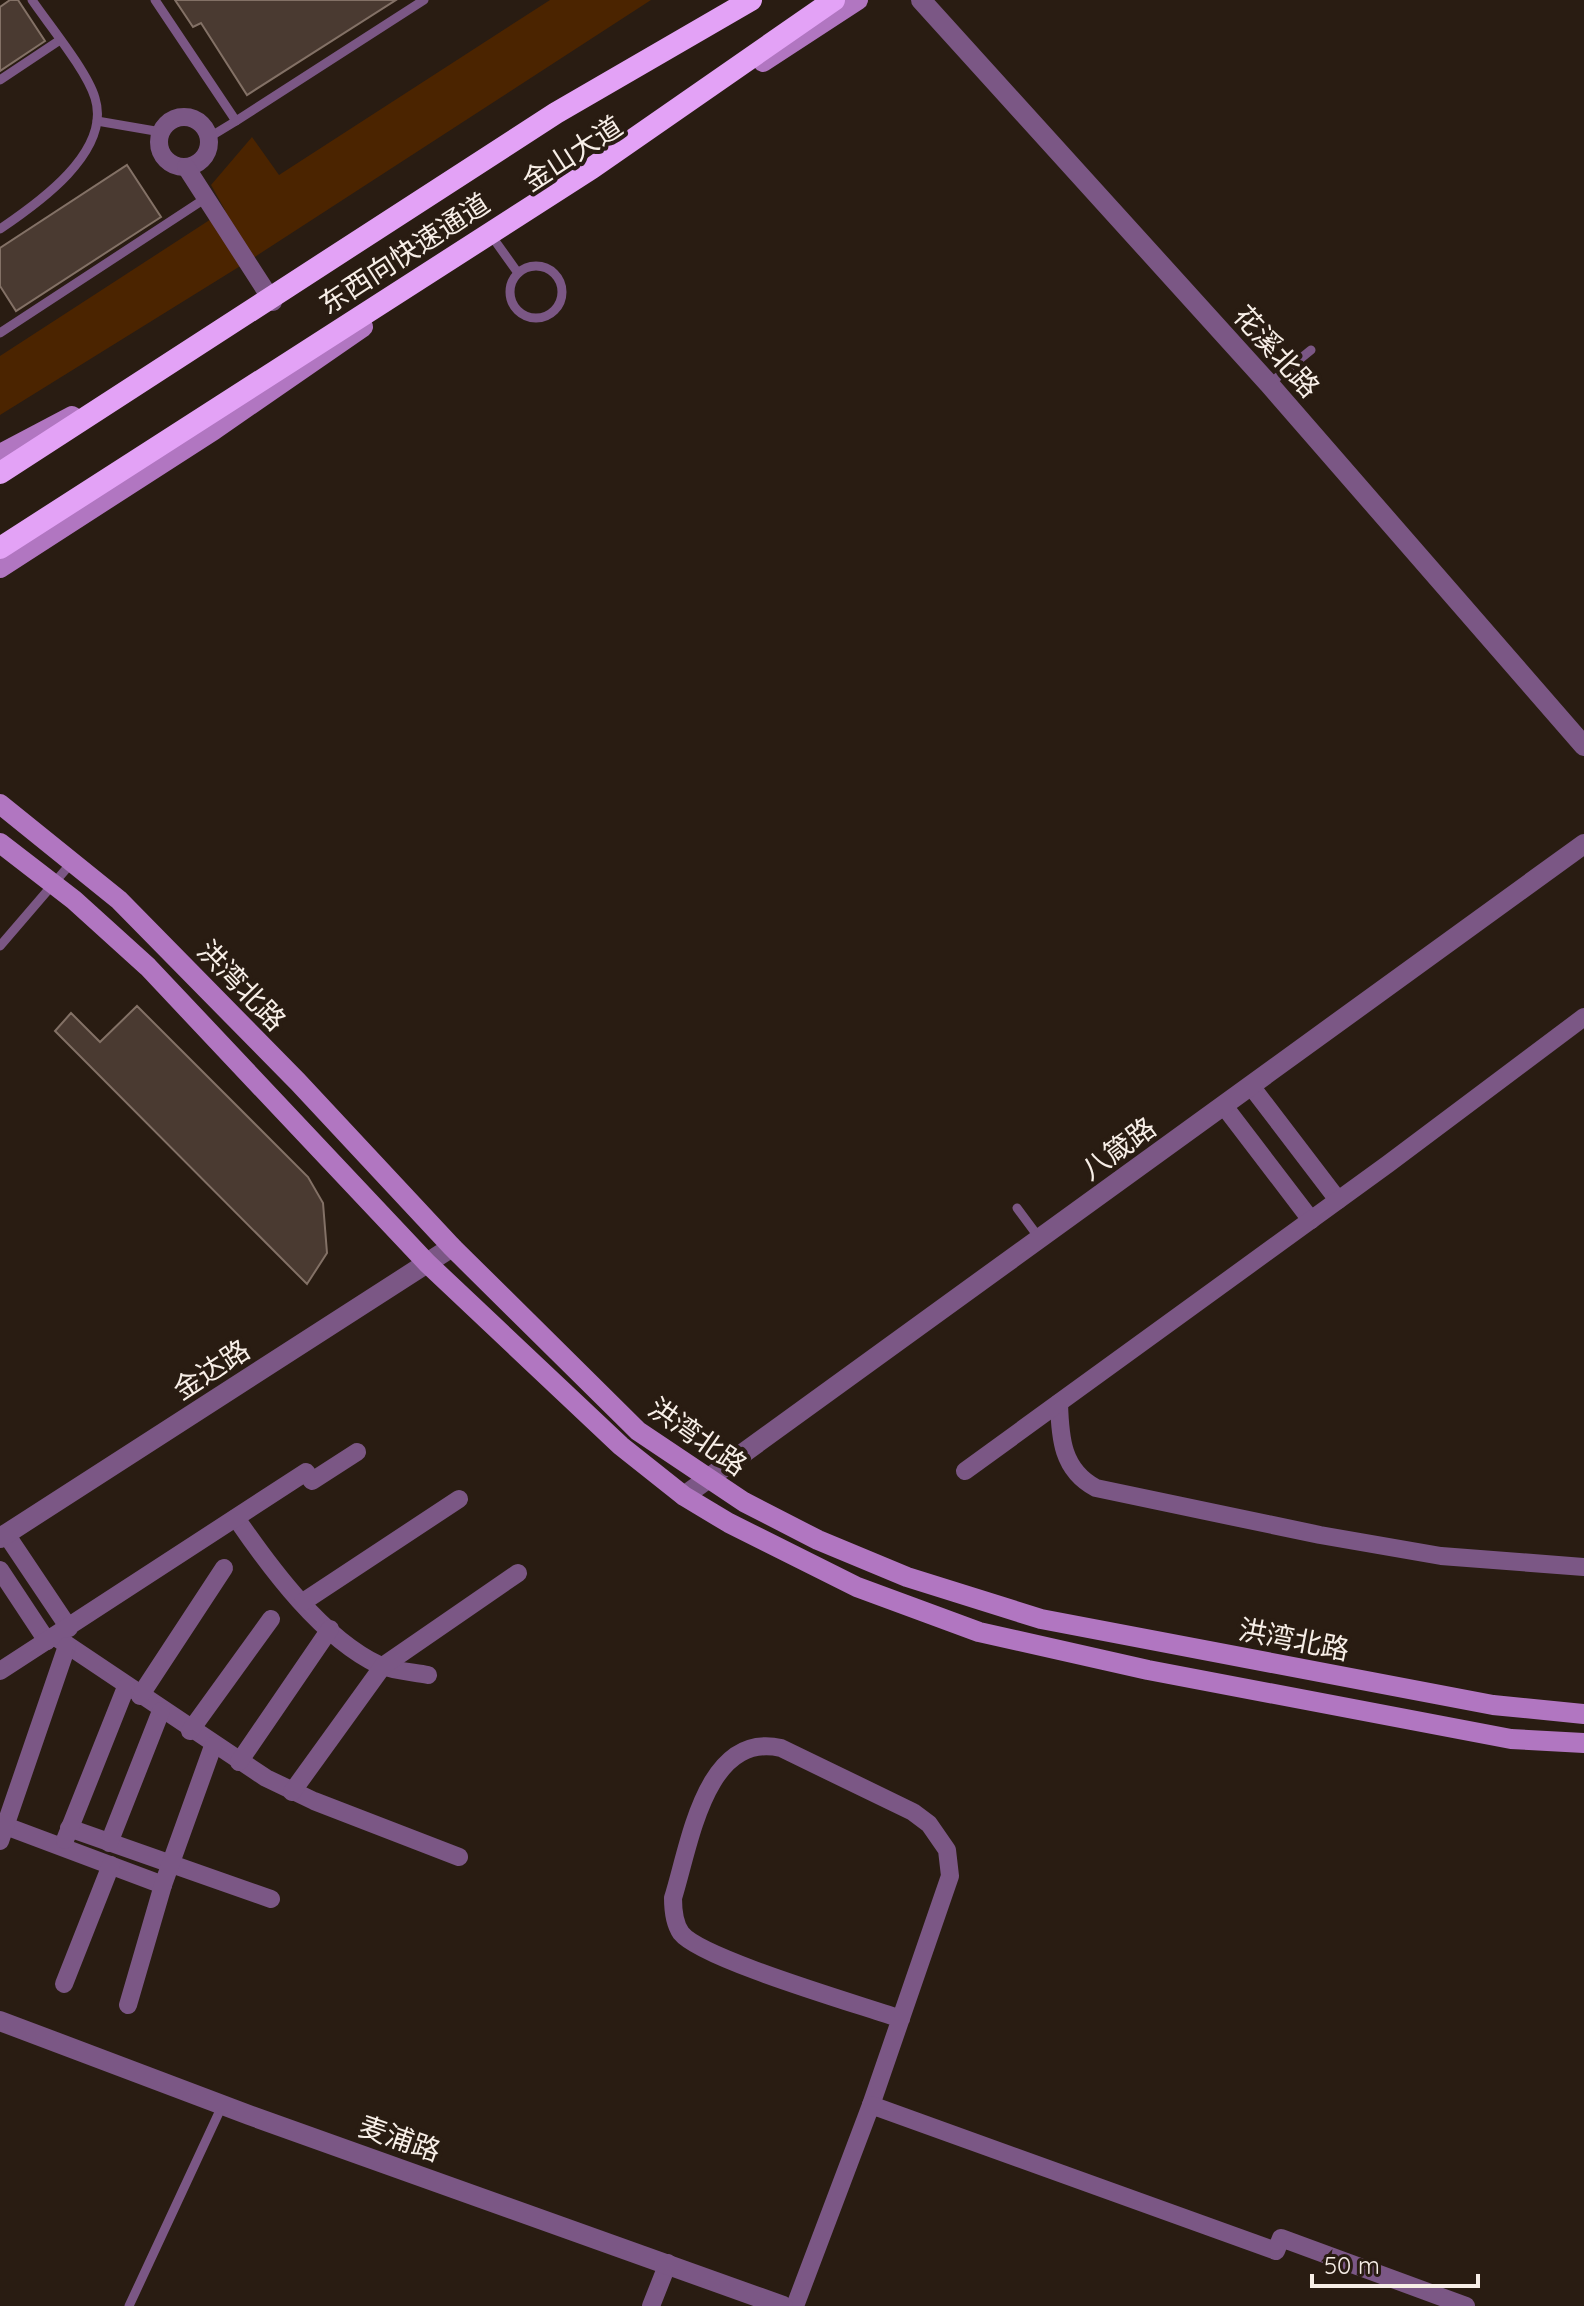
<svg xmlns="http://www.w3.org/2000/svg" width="1584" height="2306" viewBox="0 0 1584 2306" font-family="Quicksand,'Noto Sans SC',sans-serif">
  <rect width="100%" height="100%" fill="#291c12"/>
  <path fill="#4b2400" d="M550 0H651L250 260 0 415V356L225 210 211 185 252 137 279 175Z"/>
  <g fill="#4a3a31" stroke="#837166" stroke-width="2">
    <path d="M10 0H18L45 41 0 71V7Z"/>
    <path d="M175 0H396L247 95 201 23 193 27Z"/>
    <path d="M127 165 161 217 16 311 0 286V248Z"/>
    <path d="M137 1006 308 1177 323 1203 327 1253 307 1284 55 1031 71 1013 100 1042Z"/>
  </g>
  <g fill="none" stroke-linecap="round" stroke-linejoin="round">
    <g stroke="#7b5785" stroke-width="9">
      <path d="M155 0 236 121 424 0"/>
      <path d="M0 80 60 40"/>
      <path d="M97 121 161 132"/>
      <path d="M208 138 236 121"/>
      <path d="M0 229C37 204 112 152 95 98 87 71 49 25 32 0"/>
      <path d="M493 238 518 273"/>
      <circle cx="536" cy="292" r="26"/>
      <path d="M0 333 206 198"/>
      <path d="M1269 384 1311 350"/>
      <path d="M0 946 73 861"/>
      <path d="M1017 1208 1040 1239"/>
      <path d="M129 2306 222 2106"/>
    </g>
    <g stroke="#7b5785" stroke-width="18">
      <circle cx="184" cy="142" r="25"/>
      <path d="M186 167 273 302"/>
      <path d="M1251 1086 1338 1200"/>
      <path d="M1224 1106 1311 1220"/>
      <path d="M1059 1403C1060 1438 1062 1470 1096 1488L1320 1535 1441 1556 1584 1567"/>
      <path d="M965 1471 1388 1164 1584 1017"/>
      <path d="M236 1518C271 1569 322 1638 379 1665 394 1671 412 1672 428 1675"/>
      <path d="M6 1534 69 1628"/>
      <path d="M0 1570 47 1641"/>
      <path d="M303 1602 459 1499"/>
      <path d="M54 1636 266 1778 314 1801 459 1857"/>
      <path d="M0 1671 306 1472 312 1481 357 1452"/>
      <path d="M140 1696 224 1568"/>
      <path d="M190 1731 271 1619"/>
      <path d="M239 1762 330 1629"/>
      <path d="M292 1792 383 1666 518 1573"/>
      <path d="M0 1824 163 1885"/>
      <path d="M69 1828 271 1899"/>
      <path d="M65 1840 126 1687"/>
      <path d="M0 1841 67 1646"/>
      <path d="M109 1843 161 1711"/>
      <path d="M64 1984 111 1865"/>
      <path d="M128 2005 163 1885 213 1746"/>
      <path d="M871 2105 950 1876 947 1850 929 1824 913 1812 781 1748C705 1731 690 1844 673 1898 673 1910 674 1923 681 1933 701 1959 861 2005 901 2019"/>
      <path d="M651 2306 668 2263"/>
      <path d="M795 2306 871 2105 1276 2251 1281 2238 1466 2306"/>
    </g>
    <g stroke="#7b5785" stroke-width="20">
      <path d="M921 0 1269 384 1584 746"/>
      <path d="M684 1496 1584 844"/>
      <path d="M0 1538 452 1247"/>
      <path d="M0 2021 249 2115 783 2306"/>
    </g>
    <g stroke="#b176c1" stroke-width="20">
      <path d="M763 62 858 0"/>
      <path d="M0 454 72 416"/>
      <path d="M0 568 214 430 363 327"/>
      <path d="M0 804 119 900 298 1082 452 1247 638 1431 744 1502 818 1540 907 1577 1041 1619 1493 1705 1584 1714"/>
      <path d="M0 843 74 900 148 967 427 1263 621 1446 684 1496 729 1523 857 1587 979 1632 1148 1670 1511 1739 1584 1743"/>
    </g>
    <g stroke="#e3a2f6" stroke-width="22">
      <path d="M0 473 556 113 751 0"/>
      <path d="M0 548 592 168 834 0"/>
    </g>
  </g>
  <g text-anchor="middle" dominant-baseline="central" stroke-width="8" stroke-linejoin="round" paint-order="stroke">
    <g font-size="28" fill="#f7eee7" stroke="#291c12">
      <text transform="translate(572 153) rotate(-33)">金山大道</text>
      <text transform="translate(404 253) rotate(-33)">东西向快速通道</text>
      <text transform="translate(1277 351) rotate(48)">花溪北路</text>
      <text transform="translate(242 985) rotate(46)">洪湾北路</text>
      <text transform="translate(1118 1148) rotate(-36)">八箴路</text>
      <text transform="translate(211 1369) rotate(-33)">金达路</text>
      <text transform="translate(698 1436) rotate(35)">洪湾北路</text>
      <text transform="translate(1294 1639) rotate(11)">洪湾北路</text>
      <text transform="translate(400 2138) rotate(19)">麦浦路</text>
    </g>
  </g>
  <path d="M1312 2274v12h166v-12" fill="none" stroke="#f7eee7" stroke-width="4"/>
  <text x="1324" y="2274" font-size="24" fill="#f7eee7" stroke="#291c12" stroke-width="6" paint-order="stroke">50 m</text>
</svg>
